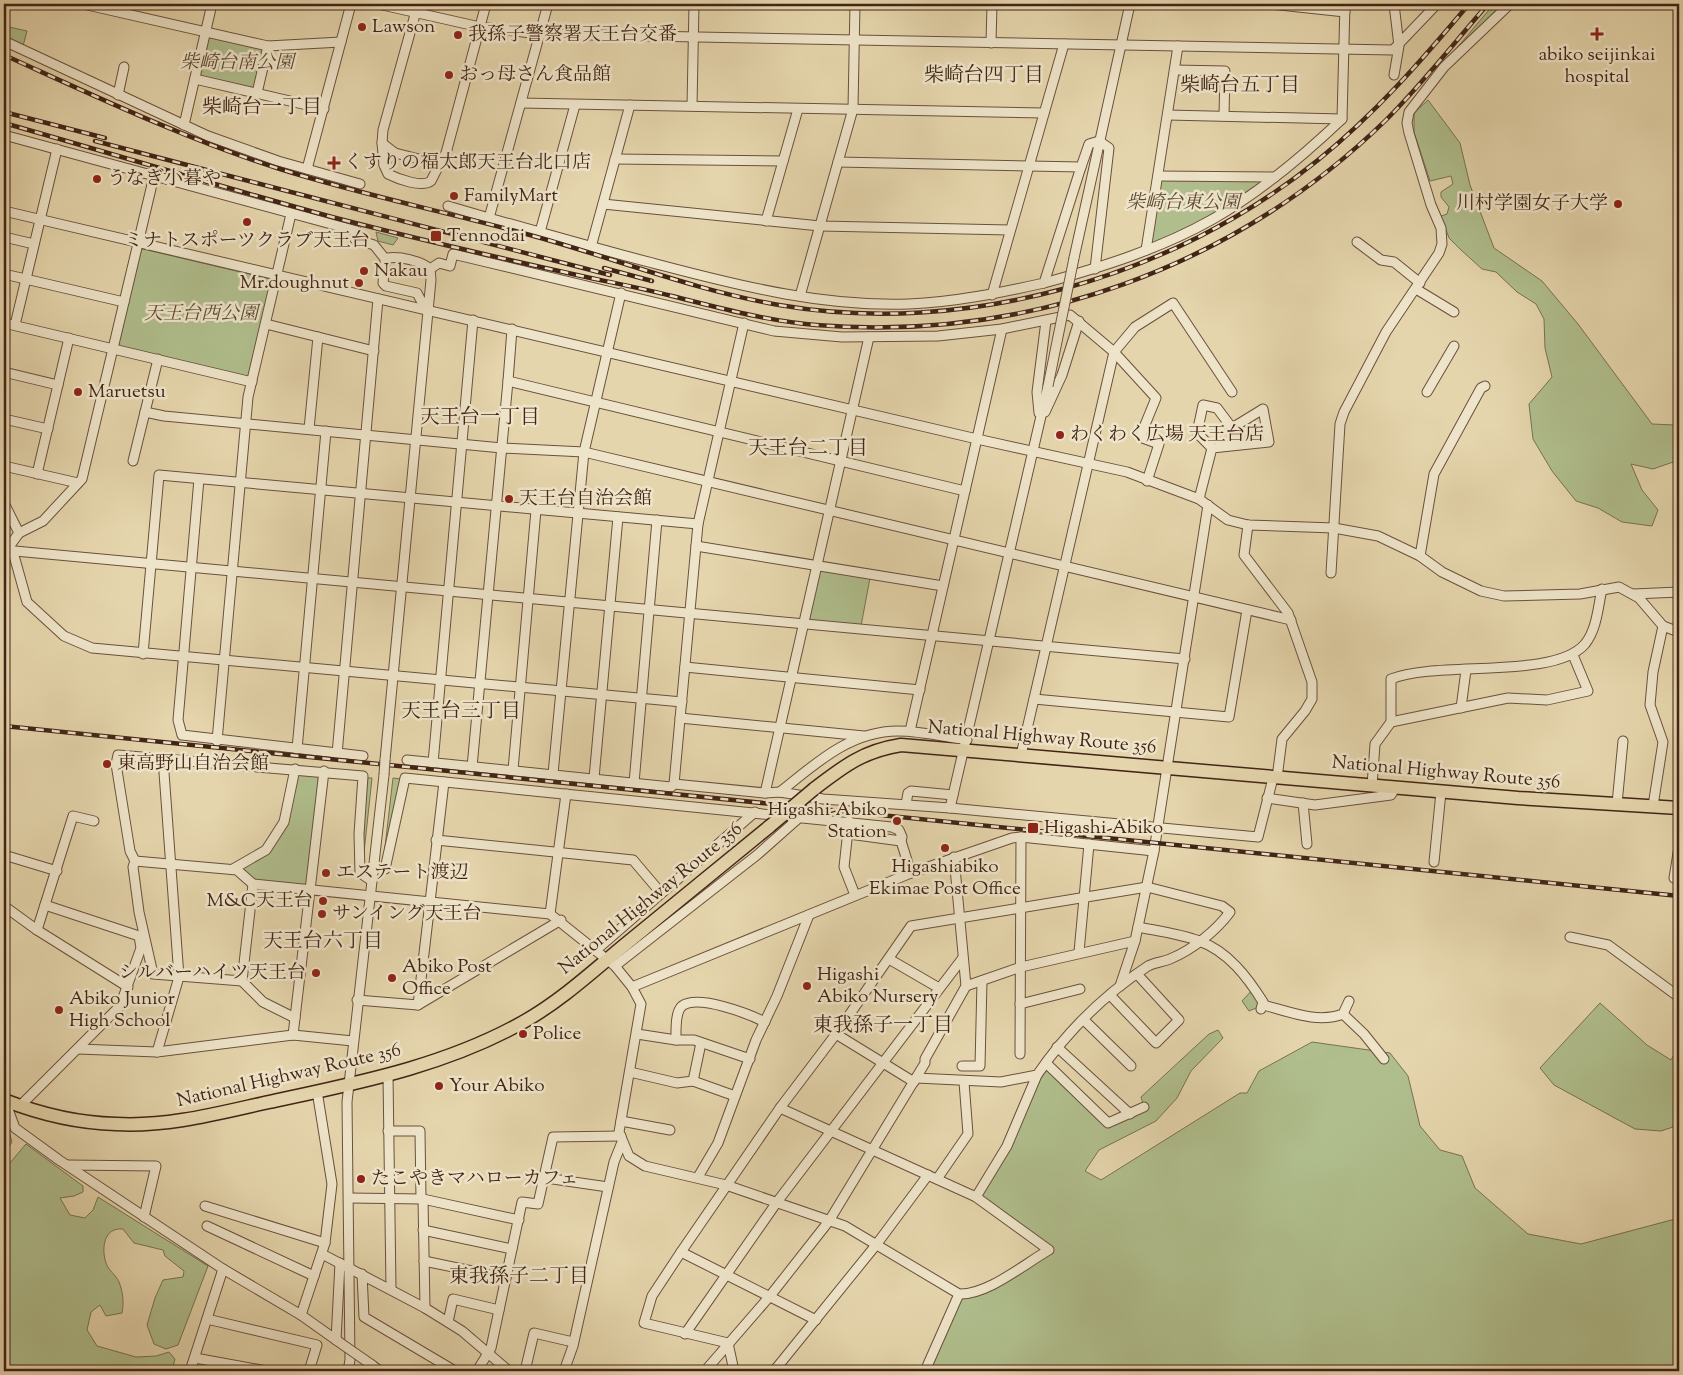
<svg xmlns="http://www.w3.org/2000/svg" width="1683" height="1375" viewBox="0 0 1683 1375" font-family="'Sorts Mill Goudy','Noto Serif JP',serif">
  <rect width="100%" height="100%" fill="#e5d5ac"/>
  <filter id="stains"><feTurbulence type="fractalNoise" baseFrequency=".004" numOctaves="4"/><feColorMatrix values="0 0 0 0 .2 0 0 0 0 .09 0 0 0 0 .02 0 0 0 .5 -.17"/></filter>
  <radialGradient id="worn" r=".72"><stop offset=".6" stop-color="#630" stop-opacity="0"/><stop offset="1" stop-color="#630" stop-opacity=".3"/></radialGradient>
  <g fill="#b0be8d" stroke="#797152">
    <path d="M1494 4H1503L1456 49Z"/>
    <path d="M9 27 27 31 23 46 7 38Z"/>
    <path d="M211 36 262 48 264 50 255 87 252 88 201 76 199 73 207 38Z"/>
    <path d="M1428 100 1460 143 1470 185 1494 248 1542 281 1578 324 1652 424 1674 425 1679 420V460L1653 469 1631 464 1642 490 1658 510 1652 526 1622 522 1598 508 1576 501 1552 471 1533 439 1529 404 1552 377 1545 348 1544 319 1536 304 1517 292 1496 272 1482 269 1460 249 1449 238 1441 216 1447 214 1449 207 1441 197V192L1453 184 1451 176 1430 181 1414 132V113Z"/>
    <path d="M1160 179 1257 180 1260 183 1195 225 1150 245Z"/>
    <path d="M376 232 398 238 393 245 378 241Z"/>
    <path d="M143 249 270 279 272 283 250 375 247 377 120 346 118 343 139 252Z"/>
    <path d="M820 569 870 578 861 626 807 621Z"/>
    <path d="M296 771 323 773 308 887 254 882 240 868 268 851 286 823Z"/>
    <path d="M366 778H372L362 871Z"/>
    <path d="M393 778 402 779 383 864Z"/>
    <path d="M1254 988 1263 1005 1249 1011 1242 1001Z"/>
    <path d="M1600 1003 1647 1045 1671 1060 1679 1046V1125L1661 1131 1635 1129 1554 1085 1540 1068Z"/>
    <path d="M1218 1030 1223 1038 1191 1071 1177 1098 1156 1121 1099 1150 1085 1171 1101 1180 1240 1093H1247L1259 1071 1312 1042 1390 1053 1408 1076 1420 1126 1440 1150 1462 1156 1475 1188 1528 1234 1581 1244 1679 1218V1371H925L959 1294 983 1290 1049 1250 976 1197 1046 1063 1108 1123 1144 1107 1141 1097 1209 1034Z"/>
    <path d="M4 1113 12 1142 8 1148 4 1146Z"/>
    <path d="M26 1144 83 1186V1192L74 1196 60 1198 70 1215 85 1218 93 1210 98 1197 208 1266 178 1345 166 1349 154 1344 147 1325 155 1298 163 1280 183 1277 184 1271 165 1256 163 1250 134 1243 123 1229C104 1227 101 1248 106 1263 108 1270 116 1275 119 1282 123 1292 124 1303 122 1313L106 1316 100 1305 91 1312 87 1330 97 1346 136 1357 156 1356 169 1352 175 1359 172 1371H4V1170Z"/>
  </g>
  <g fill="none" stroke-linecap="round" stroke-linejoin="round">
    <defs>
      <g id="minor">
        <path d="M83 4 268 46 341 42"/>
        <path d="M378 4 480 27 539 34 1393 50 1437 4"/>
        <path d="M1270 4 1345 12"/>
        <path d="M1394 4 1399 46 1394 75"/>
        <path d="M4 41 208 136 278 161 360 184"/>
        <path d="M991 43 992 4"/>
        <path d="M1175 70 1225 71 1224 116"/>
        <path d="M195 79 324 109"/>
        <path d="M257 93 268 46"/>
        <path d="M118 95 124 67"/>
        <path d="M521 103 1044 113"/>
        <path d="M692 106 694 4"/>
        <path d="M1168 115 1342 119"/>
        <path d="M184 125 212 4"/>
        <path d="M4 135 357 231 355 239 374 245 386 260"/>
        <path d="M382 143 383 130 418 4"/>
        <path d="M615 159 783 161"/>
        <path d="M442 160 427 161 395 153 390 156 384 165 388 174C398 179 422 188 431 181 436 171 440 163 446 153L486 4"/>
        <path d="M384 165 382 143 395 153"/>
        <path d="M1081 167 1089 144 1099 141 1109 148 1095 269"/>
        <path d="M307 169 351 4"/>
        <path d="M1158 176 1275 177"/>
        <path d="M603 204 820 226 1010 230"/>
        <path d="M448 206 489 218 548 4"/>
        <path d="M4 211 977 439 1127 472 1199 499 1228 520 1248 525 1334 528 1378 536 1420 556 1442 572 1481 591 1504 596 1580 594 1619 587 1639 598 1663 626 1679 632"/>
        <path d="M489 218C547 234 605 251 664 266 744 287 826 307 909 304 955 302 999 293 1044 283L1081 167 838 162"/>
        <path d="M766 221 798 109"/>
        <path d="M540 232 575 105"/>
        <path d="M4 237 34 244"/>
        <path d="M1357 242 1381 260 1394 262 1420 283"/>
        <path d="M591 247 630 105"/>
        <path d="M1146 250 1178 46"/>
        <path d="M1074 258 1130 4"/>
        <path d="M430 269 439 263 450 266 453 254 774 331 842 337 938 336 1002 329 1070 315 1114 352 1156 398 1140 437 1159 444 1147 481"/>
        <path d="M4 274 124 302"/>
        <path d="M1044 283C1102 267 1160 249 1213 219 1261 192 1303 156 1342 119L1345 4"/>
        <path d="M1416 289 1454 312"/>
        <path d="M992 295 1064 44"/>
        <path d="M800 296 853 109 855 4"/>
        <path d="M4 323 252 382"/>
        <path d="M266 324 374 351"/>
        <path d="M15 325 57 149"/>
        <path d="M512 329 508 381 965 491 1002 329"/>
        <path d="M158 359 145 412 164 416 502 448 584 452 1291 620"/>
        <path d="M4 372 58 385"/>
        <path d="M1427 392 1454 346"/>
        <path d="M1045 412 1062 375 1079 321"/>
        <path d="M1039 413 1037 392 1046 321"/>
        <path d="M4 419 48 429"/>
        <path d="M309 429 318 337"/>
        <path d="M133 461 145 412"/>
        <path d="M4 466 78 483"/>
        <path d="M37 474 69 338"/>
        <path d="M199 479 178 720 182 735 363 756"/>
        <path d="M1199 499 1212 448 1269 442 1263 409 1232 428 1217 408 1203 405 1197 433 1212 448"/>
        <path d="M4 503 19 533 6 551"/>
        <path d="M1248 525 1244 555 1288 613 1312 682V699L1305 711 1282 739 1277 778"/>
        <path d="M19 533 43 521 82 479 154 176"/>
        <path d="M696 546 943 586"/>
        <path d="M4 550 1185 659"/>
        <path d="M13 552 27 602 64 636 92 648 682 702"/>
        <path d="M1420 556 1434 474 1481 388 1485 386"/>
        <path d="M1331 573 1340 424 1344 412 1386 332 1439 253 1442 244 1441 228 1431 205 1409 133 1407 123 1409 112 1444 67 1510 4"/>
        <path d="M1633 594 1679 592"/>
        <path d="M143 654 159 475 698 524"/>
        <path d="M685 667 920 690"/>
        <path d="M1034 699 1229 717 1247 610"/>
        <path d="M1461 708 1466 670"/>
        <path d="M680 718 864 736"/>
        <path d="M1391 722 1508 698 1547 700 1588 691 1573 655"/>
        <path d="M910 731 965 491"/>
        <path d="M217 741 248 397 291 214"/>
        <path d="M297 749 326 431"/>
        <path d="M337 754 378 299"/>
        <path d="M1021 755 1114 352 1135 327 1173 303 1232 392"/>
        <path d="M385 760 431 280 430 269C422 261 399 256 388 258L385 262 383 283 386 286 417 293 426 310"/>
        <path d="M407 760 671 787 674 784 765 793 780 792 823 799 950 808 1258 837 1273 778"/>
        <path d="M433 763 473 320"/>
        <path d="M472 767 508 381"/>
        <path d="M513 770 536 510"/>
        <path d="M553 774 584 452 621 293"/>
        <path d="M594 778 618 517"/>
        <path d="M634 783 657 520"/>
        <path d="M674 784 698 524 744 323"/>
        <path d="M1372 786 1375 744 1391 722V679C1438 660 1554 680 1585 644 1597 629 1598 607 1602 589"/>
        <path d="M780 792C815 764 850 731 898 731 921 731 945 737 967 740"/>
        <path d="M765 793 869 337"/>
        <path d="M1267 798 1315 805 1391 795 1395 788"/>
        <path d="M1303 803 1307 844"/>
        <path d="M906 804 908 793 911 791 953 795"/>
        <path d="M1617 804 1623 741"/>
        <path d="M1653 806 1663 742 1650 705 1653 672 1663 626"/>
        <path d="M950 808 1048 386"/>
        <path d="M849 821 844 867 855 895"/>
        <path d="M849 834 901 841"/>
        <path d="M436 840 633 860 661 893"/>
        <path d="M4 855 57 871"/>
        <path d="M135 861 237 870 253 884 550 914 615 966 632 987 641 1004 619 1132 629 1156 645 1166 726 1185 845 1226 959 1294C988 1295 1024 1264 1049 1250L976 1197 780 1108"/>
        <path d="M1434 862 1441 792"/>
        <path d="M233 869 266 850 284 822 295 769"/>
        <path d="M373 869H385L405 778 892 827 899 830 902 837 901 841 911 873"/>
        <path d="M1674 878 1679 847"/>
        <path d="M253 884 242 981 263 1002 295 1018"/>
        <path d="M4 906 37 930 128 987"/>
        <path d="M550 914 566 794"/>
        <path d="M1138 927C1158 931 1181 934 1199 941 1228 951 1248 978 1263 1002L1261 1009"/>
        <path d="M37 930 73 816 94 821"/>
        <path d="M1570 937 1608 945 1679 997"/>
        <path d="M596 950 755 812"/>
        <path d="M1079 952 1089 844"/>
        <path d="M889 959 939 988"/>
        <path d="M615 966 757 855 800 817"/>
        <path d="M242 981 153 974 139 912 133 867 135 861 130 851 116 764 118 755 363 776 359 834 360 873 372 881"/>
        <path d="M966 986 1021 967 1135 941"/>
        <path d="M1120 986 1135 941 1154 851 1208 505"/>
        <path d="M632 987 911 873 1012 838 1021 837 1154 851"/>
        <path d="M1110 995 1156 1043 1179 1020 1137 974"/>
        <path d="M357 1000 418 1005 561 920"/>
        <path d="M1020 1004 1080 989"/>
        <path d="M418 1005 444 782"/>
        <path d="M1263 1005C1288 1011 1317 1024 1343 1014L1349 1001"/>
        <path d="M1343 1014 1364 1034 1384 1059"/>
        <path d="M1084 1020 1131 1066"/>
        <path d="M637 1034 676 1040H694L750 1059"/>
        <path d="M836 1034 914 1082"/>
        <path d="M293 1035 324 771"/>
        <path d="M676 1040C676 1032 675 1012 682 1006 698 994 749 1014 765 1022"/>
        <path d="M1057 1047 1130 1114"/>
        <path d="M78 1049 157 1052 293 1035 353 1041"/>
        <path d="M157 1052 179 977 163 759"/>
        <path d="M1020 1054 1021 837"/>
        <path d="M1046 1063 1108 1123 1144 1107"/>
        <path d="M962 1066H980L982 981"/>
        <path d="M630 1072 677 1083 693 1081 735 1096"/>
        <path d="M388 1075 391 1289"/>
        <path d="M693 1081 701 1043"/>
        <path d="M5 1101 15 1128 59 1160 223 1269 301 1315 339 1342"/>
        <path d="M20 1106 120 1006 141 948 139 936 45 905"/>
        <path d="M621 1121 670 1130"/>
        <path d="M388 1131H420L421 1199"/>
        <path d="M67 1165 156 1166 144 1217"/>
        <path d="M698 1177 718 1143 756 1040 777 996 809 915"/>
        <path d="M546 1178 608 1187"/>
        <path d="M937 1179 968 1134 964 1082"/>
        <path d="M976 1197 1007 1146 1037 1075"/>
        <path d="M349 1198 423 1199 519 1220"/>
        <path d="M423 1199 425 1308"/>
        <path d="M205 1206 325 1243"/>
        <path d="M207 1226 314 1276 301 1315"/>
        <path d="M423 1230 512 1249"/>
        <path d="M681 1252 816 1320"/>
        <path d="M322 1254 425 1308 462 1331 509 1371"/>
        <path d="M424 1261 506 1278"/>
        <path d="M362 1274 364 1317 455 1371"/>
        <path d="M314 1276 325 1243 332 1184 317 1091"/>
        <path d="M207 1319 317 1345 309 1371"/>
        <path d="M448 1322 453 1299 499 1310"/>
        <path d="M685 1334 777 1202 962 959"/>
        <path d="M336 1340 340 1263"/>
        <path d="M195 1358 267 1371"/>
        <path d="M372 1365 380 1371"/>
        <path d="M190 1371 223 1269"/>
        <path d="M348 1371 350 1360 347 1102 384 775"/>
        <path d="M477 1371 491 1348 522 1202 538 1204 553 1137 621 1136"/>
        <path d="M525 1371 534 1333 573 1342"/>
        <path d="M564 1371 573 1346 614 1162 622 1142"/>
        <path d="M705 1371 770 1296 829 1221 925 1063V1059L966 986 954 857"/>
        <path d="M734 1371 728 1343 644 1323 652 1296 681 1252 780 1108 836 1034 911 926 1147 887 1222 906 1230 912C1216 931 1192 950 1170 959 1163 962 1155 962 1148 966 1105 994 1066 1033 1037 1075L1001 1082 916 1078"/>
        <path d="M774 1371 876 1245 928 1175"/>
        <path d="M925 1371 959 1294"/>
      </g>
      <g id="highway">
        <path d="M814 789C844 766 863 751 901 745L1518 798 1679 808"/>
        <path d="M4 1100C40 1114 77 1123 116 1124 168 1127 219 1113 269 1102 357 1083 446 1066 525 1021 562 1000 594 970 627 943 675 904 722 865 770 826"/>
      </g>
    </defs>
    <use href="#minor" stroke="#6b503c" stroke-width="11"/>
    <use href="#highway" stroke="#422417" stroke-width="15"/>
    <use href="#minor" stroke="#eee4c9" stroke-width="9"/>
    <use href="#highway" stroke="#e5d5ac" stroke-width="12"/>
    <defs>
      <g id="rail">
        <path d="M4 55C95 96 185 139 280 169 362 195 447 212 530 235 614 258 693 290 779 305 964 337 1173 278 1318 160 1375 114 1422 60 1469 4"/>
        <path d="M4 112 105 138"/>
        <path d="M4 123C113 154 222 187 332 217 413 238 495 257 577 275 609 282 641 288 672 296 720 308 767 321 816 325 1027 342 1234 268 1386 120 1422 84 1454 43 1488 4"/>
        <path d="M95 141 610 275"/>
        <path d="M604 268 652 281"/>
        <path d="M4 726 1679 896"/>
      </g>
    </defs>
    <use href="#rail" stroke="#422417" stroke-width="4.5"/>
    <use href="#rail" stroke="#eee4c9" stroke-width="2.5" stroke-dasharray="8" stroke-linecap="butt"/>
    <defs>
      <g id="minor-bridge">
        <path d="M1048 386 1074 258"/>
        <path d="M384 775 385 760"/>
        <path d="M339 1342 372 1365"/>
      </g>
      <path id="highway-bridge" d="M770 826 814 789"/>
    </defs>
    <use href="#minor-bridge" stroke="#6b503c" stroke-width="11" stroke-linecap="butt"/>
    <use href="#highway-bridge" stroke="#422417" stroke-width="15" stroke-linecap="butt"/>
    <use href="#minor-bridge" stroke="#eee4c9" stroke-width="9"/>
    <use href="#highway-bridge" stroke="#e5d5ac" stroke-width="12"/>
  </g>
  <g fill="#8f2418" stroke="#eee4c9" stroke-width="2">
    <circle cx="362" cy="27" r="5"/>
    <path d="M1594.5 26.5h5v5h5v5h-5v5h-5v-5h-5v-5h5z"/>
    <circle cx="458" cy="35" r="5"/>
    <circle cx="449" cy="75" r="5"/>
    <path d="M331.5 155.5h5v5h5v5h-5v5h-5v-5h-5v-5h5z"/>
    <circle cx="97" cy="179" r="5"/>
    <circle cx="454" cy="196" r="5"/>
    <circle cx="1618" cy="204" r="5"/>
    <circle cx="247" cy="222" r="5"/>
    <rect x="430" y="230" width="12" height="12" rx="2.5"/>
    <circle cx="364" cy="271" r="5"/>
    <circle cx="359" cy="283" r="5"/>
    <circle cx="78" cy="392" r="5"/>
    <circle cx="1060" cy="435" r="5"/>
    <circle cx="509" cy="499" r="5"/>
    <circle cx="107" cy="764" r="5"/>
    <circle cx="897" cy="821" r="5"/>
    <rect x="1027" y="822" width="12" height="12" rx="2.5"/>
    <circle cx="945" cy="848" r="5"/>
    <circle cx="326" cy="873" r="5"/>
    <circle cx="323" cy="901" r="5"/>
    <circle cx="322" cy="914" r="5"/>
    <circle cx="316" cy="973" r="5"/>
    <circle cx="392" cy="978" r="5"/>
    <circle cx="807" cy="986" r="5"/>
    <circle cx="59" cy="1010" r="5"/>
    <circle cx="523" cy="1034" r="5"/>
    <circle cx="439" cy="1086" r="5"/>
    <circle cx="361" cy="1179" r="5"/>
  </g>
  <g text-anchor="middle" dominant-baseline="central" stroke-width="5" stroke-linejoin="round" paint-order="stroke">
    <g font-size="19" fill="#422417" stroke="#eee4c9" text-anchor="start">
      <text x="372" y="27">Lawson</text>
      <text x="468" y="35">我孫子警察署天王台交番</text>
      <text x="1597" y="55" text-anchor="middle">abiko seijinkai<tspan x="1597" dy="22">hospital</tspan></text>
      <text x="459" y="75">おっ母さん食品館</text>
      <text x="344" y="163">くすりの福太郎天王台北口店</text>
      <text x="107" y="179">うなぎ小暮や</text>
      <text x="464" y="196">FamilyMart</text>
      <text x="1608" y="204" text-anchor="end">川村学園女子大学</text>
      <text x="447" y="236">Tennodai</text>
      <text x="247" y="241" text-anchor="middle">ミナトスポーツクラブ天王台</text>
      <text x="374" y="271">Nakau</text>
      <text x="349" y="283" text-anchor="end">Mr.doughnut</text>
      <text x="88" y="392">Maruetsu</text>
      <text x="1070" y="435">わくわく広場 天王台店</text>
      <text x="519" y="499">天王台自治会館</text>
      <text x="117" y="764">東高野山自治会館</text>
      <text x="887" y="810" text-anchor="end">Higashi-Abiko<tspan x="887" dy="22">Station</tspan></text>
      <text x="1044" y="828">Higashi-Abiko</text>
      <text x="945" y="867" text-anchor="middle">Higashiabiko<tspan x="945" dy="22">Ekimae Post Office</tspan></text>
      <text x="336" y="873">エステート渡辺</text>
      <text x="313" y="901" text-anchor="end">M&amp;C天王台</text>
      <text x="332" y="914">サンイング天王台</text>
      <text x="402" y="967">Abiko Post<tspan x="402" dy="22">Office</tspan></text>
      <text x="306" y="973" text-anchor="end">シルバーハイツ天王台</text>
      <text x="817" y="975">Higashi<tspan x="817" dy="22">Abiko Nursery</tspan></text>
      <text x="69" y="999">Abiko Junior<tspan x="69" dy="22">High School</tspan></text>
      <text x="533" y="1034">Police</text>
      <text x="449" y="1086">Your Abiko</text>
      <text x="371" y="1179">たこやきマハローカフェ</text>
    </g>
    <g font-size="19" font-style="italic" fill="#5e4a34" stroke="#eee4c9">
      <text x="237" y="63">柴崎台南公園</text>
      <text x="1183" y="203">柴崎台東公園</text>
      <text x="201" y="314">天王台西公園</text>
    </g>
    <g font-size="19" fill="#422417" stroke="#eee4c9">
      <text transform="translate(1042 738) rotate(5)">National Highway Route 356</text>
      <text transform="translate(1446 773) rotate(5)">National Highway Route 356</text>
      <text transform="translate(651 899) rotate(-39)">National Highway Route 356</text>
      <text transform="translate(289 1076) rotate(-13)">National Highway Route 356</text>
    </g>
    <g font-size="20" fill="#422417" stroke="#eee4c9">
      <text x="984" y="76">柴崎台四丁目</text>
      <text x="1240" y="86">柴崎台五丁目</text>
      <text x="262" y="108">柴崎台一丁目</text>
      <text x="480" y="418">天王台一丁目</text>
      <text x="808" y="449">天王台二丁目</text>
      <text x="461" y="712">天王台三丁目</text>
      <text x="323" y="942">天王台六丁目</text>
      <text x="883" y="1026">東我孫子一丁目</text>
      <text x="519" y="1277">東我孫子二丁目</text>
    </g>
  </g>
  <rect width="1683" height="1375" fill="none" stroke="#e5d5ac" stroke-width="20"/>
  <rect x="5" y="5" width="1673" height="1365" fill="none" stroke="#422417" stroke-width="2.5"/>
  <rect x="10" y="10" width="1663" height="1355" fill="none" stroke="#422417"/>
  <rect width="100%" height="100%" filter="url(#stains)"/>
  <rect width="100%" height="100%" fill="url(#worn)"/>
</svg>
